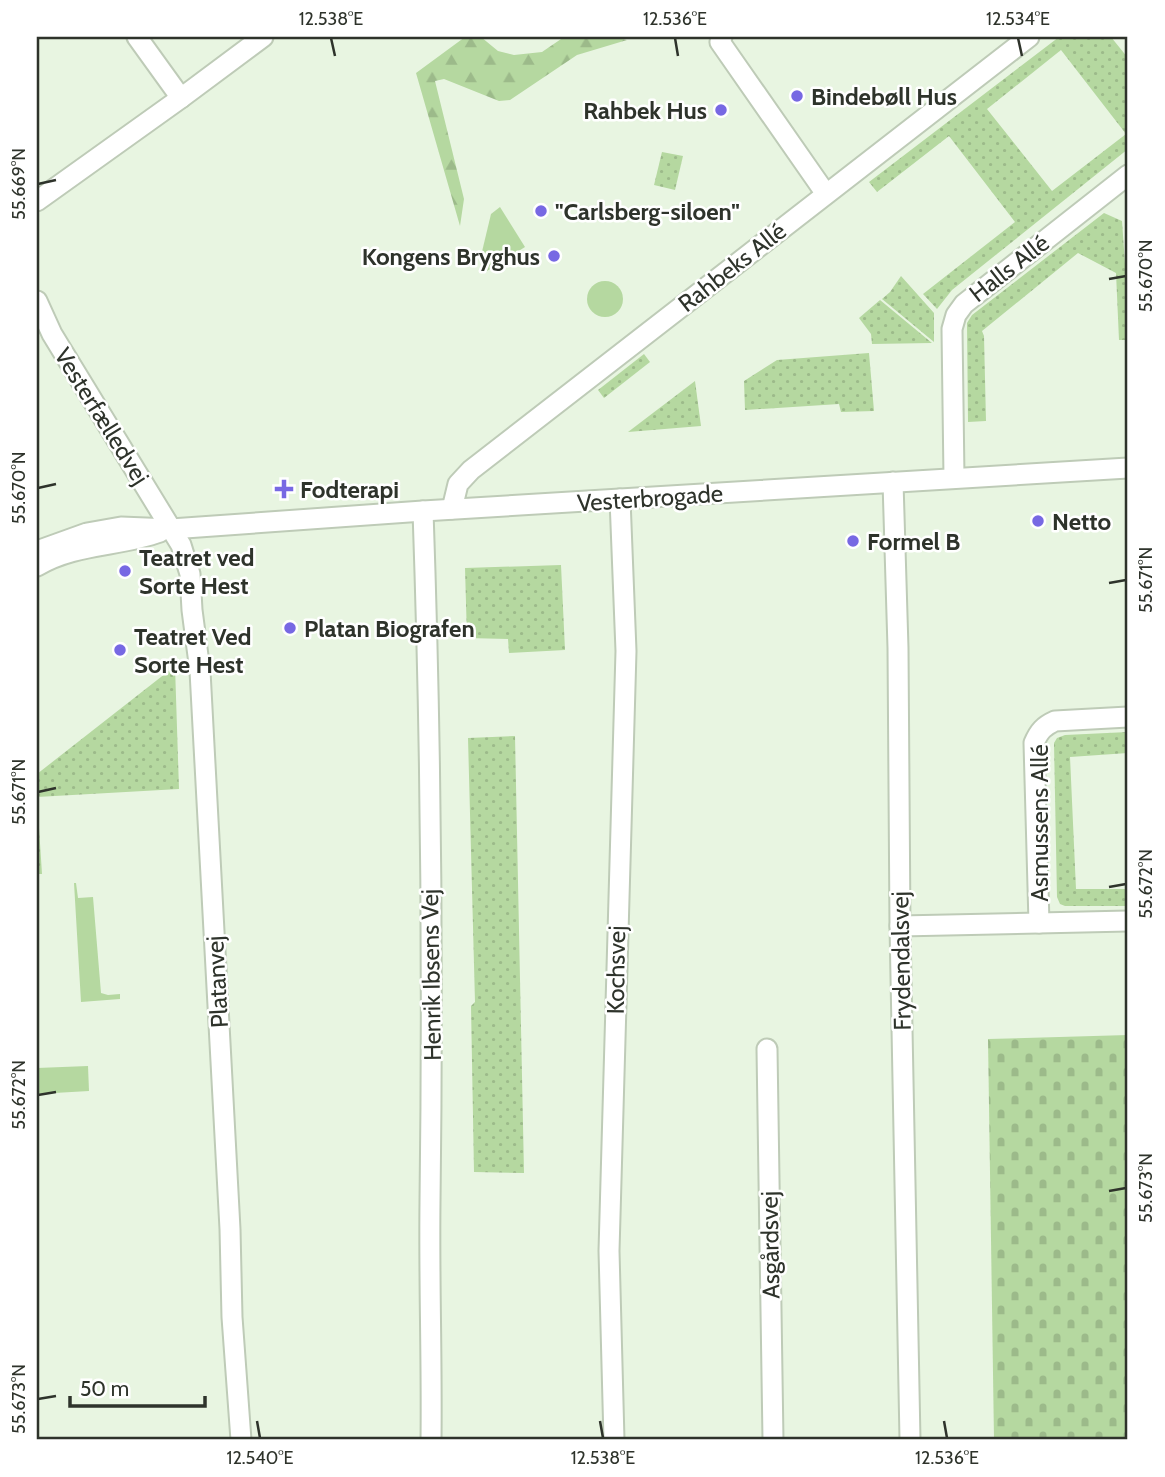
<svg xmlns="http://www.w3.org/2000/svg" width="1165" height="1477" viewBox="0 0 1165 1477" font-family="Cabin,sans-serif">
  <defs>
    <pattern id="forest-firs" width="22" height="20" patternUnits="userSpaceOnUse" patternTransform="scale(1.75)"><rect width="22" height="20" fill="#b5d8a0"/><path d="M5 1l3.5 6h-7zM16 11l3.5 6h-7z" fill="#9cba8a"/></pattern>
    <pattern id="cemetery-stones" width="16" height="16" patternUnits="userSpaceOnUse" patternTransform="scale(1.75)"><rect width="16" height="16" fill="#b5d8a0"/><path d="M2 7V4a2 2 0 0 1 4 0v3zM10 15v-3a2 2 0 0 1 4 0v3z" fill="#9cba8a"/></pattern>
    <pattern id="park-dots" width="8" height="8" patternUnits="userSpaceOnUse" patternTransform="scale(1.75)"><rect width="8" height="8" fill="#b5d8a0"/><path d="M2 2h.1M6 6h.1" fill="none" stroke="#9cba8a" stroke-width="1.8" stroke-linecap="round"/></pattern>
  </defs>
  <rect width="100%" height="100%" fill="#e8f5e1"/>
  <g fill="#b5d8a0">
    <path d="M500 207 525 247 487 271 480 260 491 214Z"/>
    <circle cx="605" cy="299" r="18"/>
    <path d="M74 883H76L78 898 93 897 101 993 108 995 120 994V999L81 1002Z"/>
    <path d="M88 1066 89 1091 37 1094V1068Z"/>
  </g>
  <path fill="url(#forest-firs)" d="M465 37H481L498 51 514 55 542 52 564 37H612L627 40 577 55 510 100 499 101 444 79 435 81 464 199 460 226 416 73Z"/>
  <path fill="url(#cemetery-stones)" d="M1128 1035V1440H994L988 1039Z"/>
  <g fill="url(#park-dots)" fill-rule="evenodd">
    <path d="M1059 37H1111L1128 58V149L952 290 937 309 923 294 1015 222 949 136 877 192 869 182ZM1061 50 1126 134 1052 191 987 109Z"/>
    <path d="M662 152 683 156 675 190 654 185Z"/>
    <path d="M1104 213 1122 221 1128 306V340H1119L1116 273 1078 253 982 331 984 336 986 421 968 422 967 323 972 315Z"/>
    <path d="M901 276 934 313V342L882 299 890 292Z"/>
    <path d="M880 300 932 343 872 344 871 334 859 318Z"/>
    <path d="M869 353 874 411 841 412 839 404 745 410 744 381 777 360Z"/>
    <path d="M644 354 650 362 604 398 598 390Z"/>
    <path d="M695 381 701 426 628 432Z"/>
    <path d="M561 565 565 650 509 653 508 639 467 638 465 568Z"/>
    <path d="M175 666 179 789 37 797 42 874H37V774Z"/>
    <path d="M1128 732V753L1070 757 1076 889H1128V906H1065L1060 904 1057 897 1054 743 1057 738 1065 735Z"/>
    <path d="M515 736 524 1173 474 1172 471 1006 475 1002 468 738Z"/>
  </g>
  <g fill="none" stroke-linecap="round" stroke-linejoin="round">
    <defs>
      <g id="minor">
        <path d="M137 37 181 98"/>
        <path d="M722 37 720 42 826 194"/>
        <path d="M37 201 181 98 263 37"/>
        <path d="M37 301 52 334 181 545 190 574 192 610 200 671 230 1229 232 1317 241 1440"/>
        <path d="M954 478 952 329 956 315 964 304 1128 175"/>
        <path d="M893 482 898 648 900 926 910 1440"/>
        <path d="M452 509 458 484 471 470 1029 37"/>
        <path d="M423 511C431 741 433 972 430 1203 429 1282 432 1361 431 1440"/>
        <path d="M37 551 87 533 121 527 171 529 423 511 1128 468"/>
        <path d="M37 566C76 543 119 547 160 532"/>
        <path d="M1039 923 1034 743C1039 731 1044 726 1055 721L1128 717"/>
        <path d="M900 926 1128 921"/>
        <path d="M767 1049 773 1440"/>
        <path d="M614 1440 609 1251 626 651 620 499"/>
      </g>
    </defs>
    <use href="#minor" stroke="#becbb7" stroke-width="23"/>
    <use href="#minor" stroke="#fff" stroke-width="19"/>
  </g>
  <path fill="none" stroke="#2e332b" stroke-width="2.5" d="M331 38 335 56M675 38 678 56M1018 38 1022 56M38 184 56 180M1109 279 1126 276M38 488 56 484M1109 583 1126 580M38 792 56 788M1109 887 1126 884M38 1095 56 1092M1109 1191 1126 1188M38 1399 56 1396M257 1421 260 1438M600 1421 603 1438M944 1421 947 1438"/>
  <g fill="#7768e3" stroke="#fff" stroke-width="2.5">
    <circle cx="797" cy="96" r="7"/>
    <circle cx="721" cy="110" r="7"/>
    <circle cx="541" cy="211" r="7"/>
    <circle cx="554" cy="256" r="7"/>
    <path d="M280.5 478.5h7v7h7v7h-7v7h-7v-7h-7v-7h7z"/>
    <circle cx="1038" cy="521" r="7"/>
    <circle cx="853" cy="541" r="7"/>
    <circle cx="125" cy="571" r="7"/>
    <circle cx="290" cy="628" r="7"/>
    <circle cx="120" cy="650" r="7"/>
  </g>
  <g text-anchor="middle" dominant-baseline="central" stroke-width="5" stroke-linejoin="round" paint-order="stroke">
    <g font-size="24" font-weight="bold" fill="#2e332b" stroke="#fff" text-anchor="start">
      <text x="811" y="96">Bindebøll Hus</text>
      <text x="707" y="110" text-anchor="end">Rahbek Hus</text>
      <text x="555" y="211">"Carlsberg-siloen"</text>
      <text x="540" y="256" text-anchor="end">Kongens Bryghus</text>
      <text x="300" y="489">Fodterapi</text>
      <text x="1052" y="521">Netto</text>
      <text x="867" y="541">Formel B</text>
      <text x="139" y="557">Teatret ved<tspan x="139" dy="28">Sorte Hest</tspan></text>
      <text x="304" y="628">Platan Biografen</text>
      <text x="134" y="636">Teatret Ved<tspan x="134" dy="28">Sorte Hest</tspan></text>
    </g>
    <g font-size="24" fill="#2e332b" stroke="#fff">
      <text transform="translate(732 267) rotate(-38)">Rahbeks Allé</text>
      <text transform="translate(1009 268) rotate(-38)">Halls Allé</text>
      <text transform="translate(102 416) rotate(58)">Vesterfælledvej</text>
      <text transform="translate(650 498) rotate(-4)">Vesterbrogade</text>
      <text transform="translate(1039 823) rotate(-90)">Asmussens Allé</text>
      <text transform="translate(901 961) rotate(-91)">Frydendalsvej</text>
      <text transform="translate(616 970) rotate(-89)">Kochsvej</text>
      <text transform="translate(431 975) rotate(-91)">Henrik Ibsens Vej</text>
      <text transform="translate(217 982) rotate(-93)">Platanvej</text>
      <text transform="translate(770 1245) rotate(-91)">Asgårdsvej</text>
    </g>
  </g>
  <rect width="1165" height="1477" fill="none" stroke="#ffffff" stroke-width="77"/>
  <path d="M70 1396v10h135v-10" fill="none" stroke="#2e332b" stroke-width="3.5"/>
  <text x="80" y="1396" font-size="21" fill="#2e332b" stroke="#ffffff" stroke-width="5" paint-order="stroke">50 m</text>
  <rect x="38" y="38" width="1088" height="1400" fill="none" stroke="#2e332b" stroke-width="2.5"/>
  <g font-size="18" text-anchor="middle" fill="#2e332b">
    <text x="331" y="25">12.538°E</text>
    <text x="675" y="25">12.536°E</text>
    <text x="1018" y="25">12.534°E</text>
    <text transform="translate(19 184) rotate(-90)" y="6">55.669°N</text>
    <text transform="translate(1146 276) rotate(-90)" y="6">55.670°N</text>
    <text transform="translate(19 488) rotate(-90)" y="6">55.670°N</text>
    <text transform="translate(1146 580) rotate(-90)" y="6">55.671°N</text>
    <text transform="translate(19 792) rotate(-90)" y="6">55.671°N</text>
    <text transform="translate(1146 884) rotate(-90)" y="6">55.672°N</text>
    <text transform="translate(19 1095) rotate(-90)" y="6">55.672°N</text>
    <text transform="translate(1146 1188) rotate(-90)" y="6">55.673°N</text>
    <text transform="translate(19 1399) rotate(-90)" y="6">55.673°N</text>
    <text x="260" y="1464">12.540°E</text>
    <text x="603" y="1464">12.538°E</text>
    <text x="947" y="1464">12.536°E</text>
  </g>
</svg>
